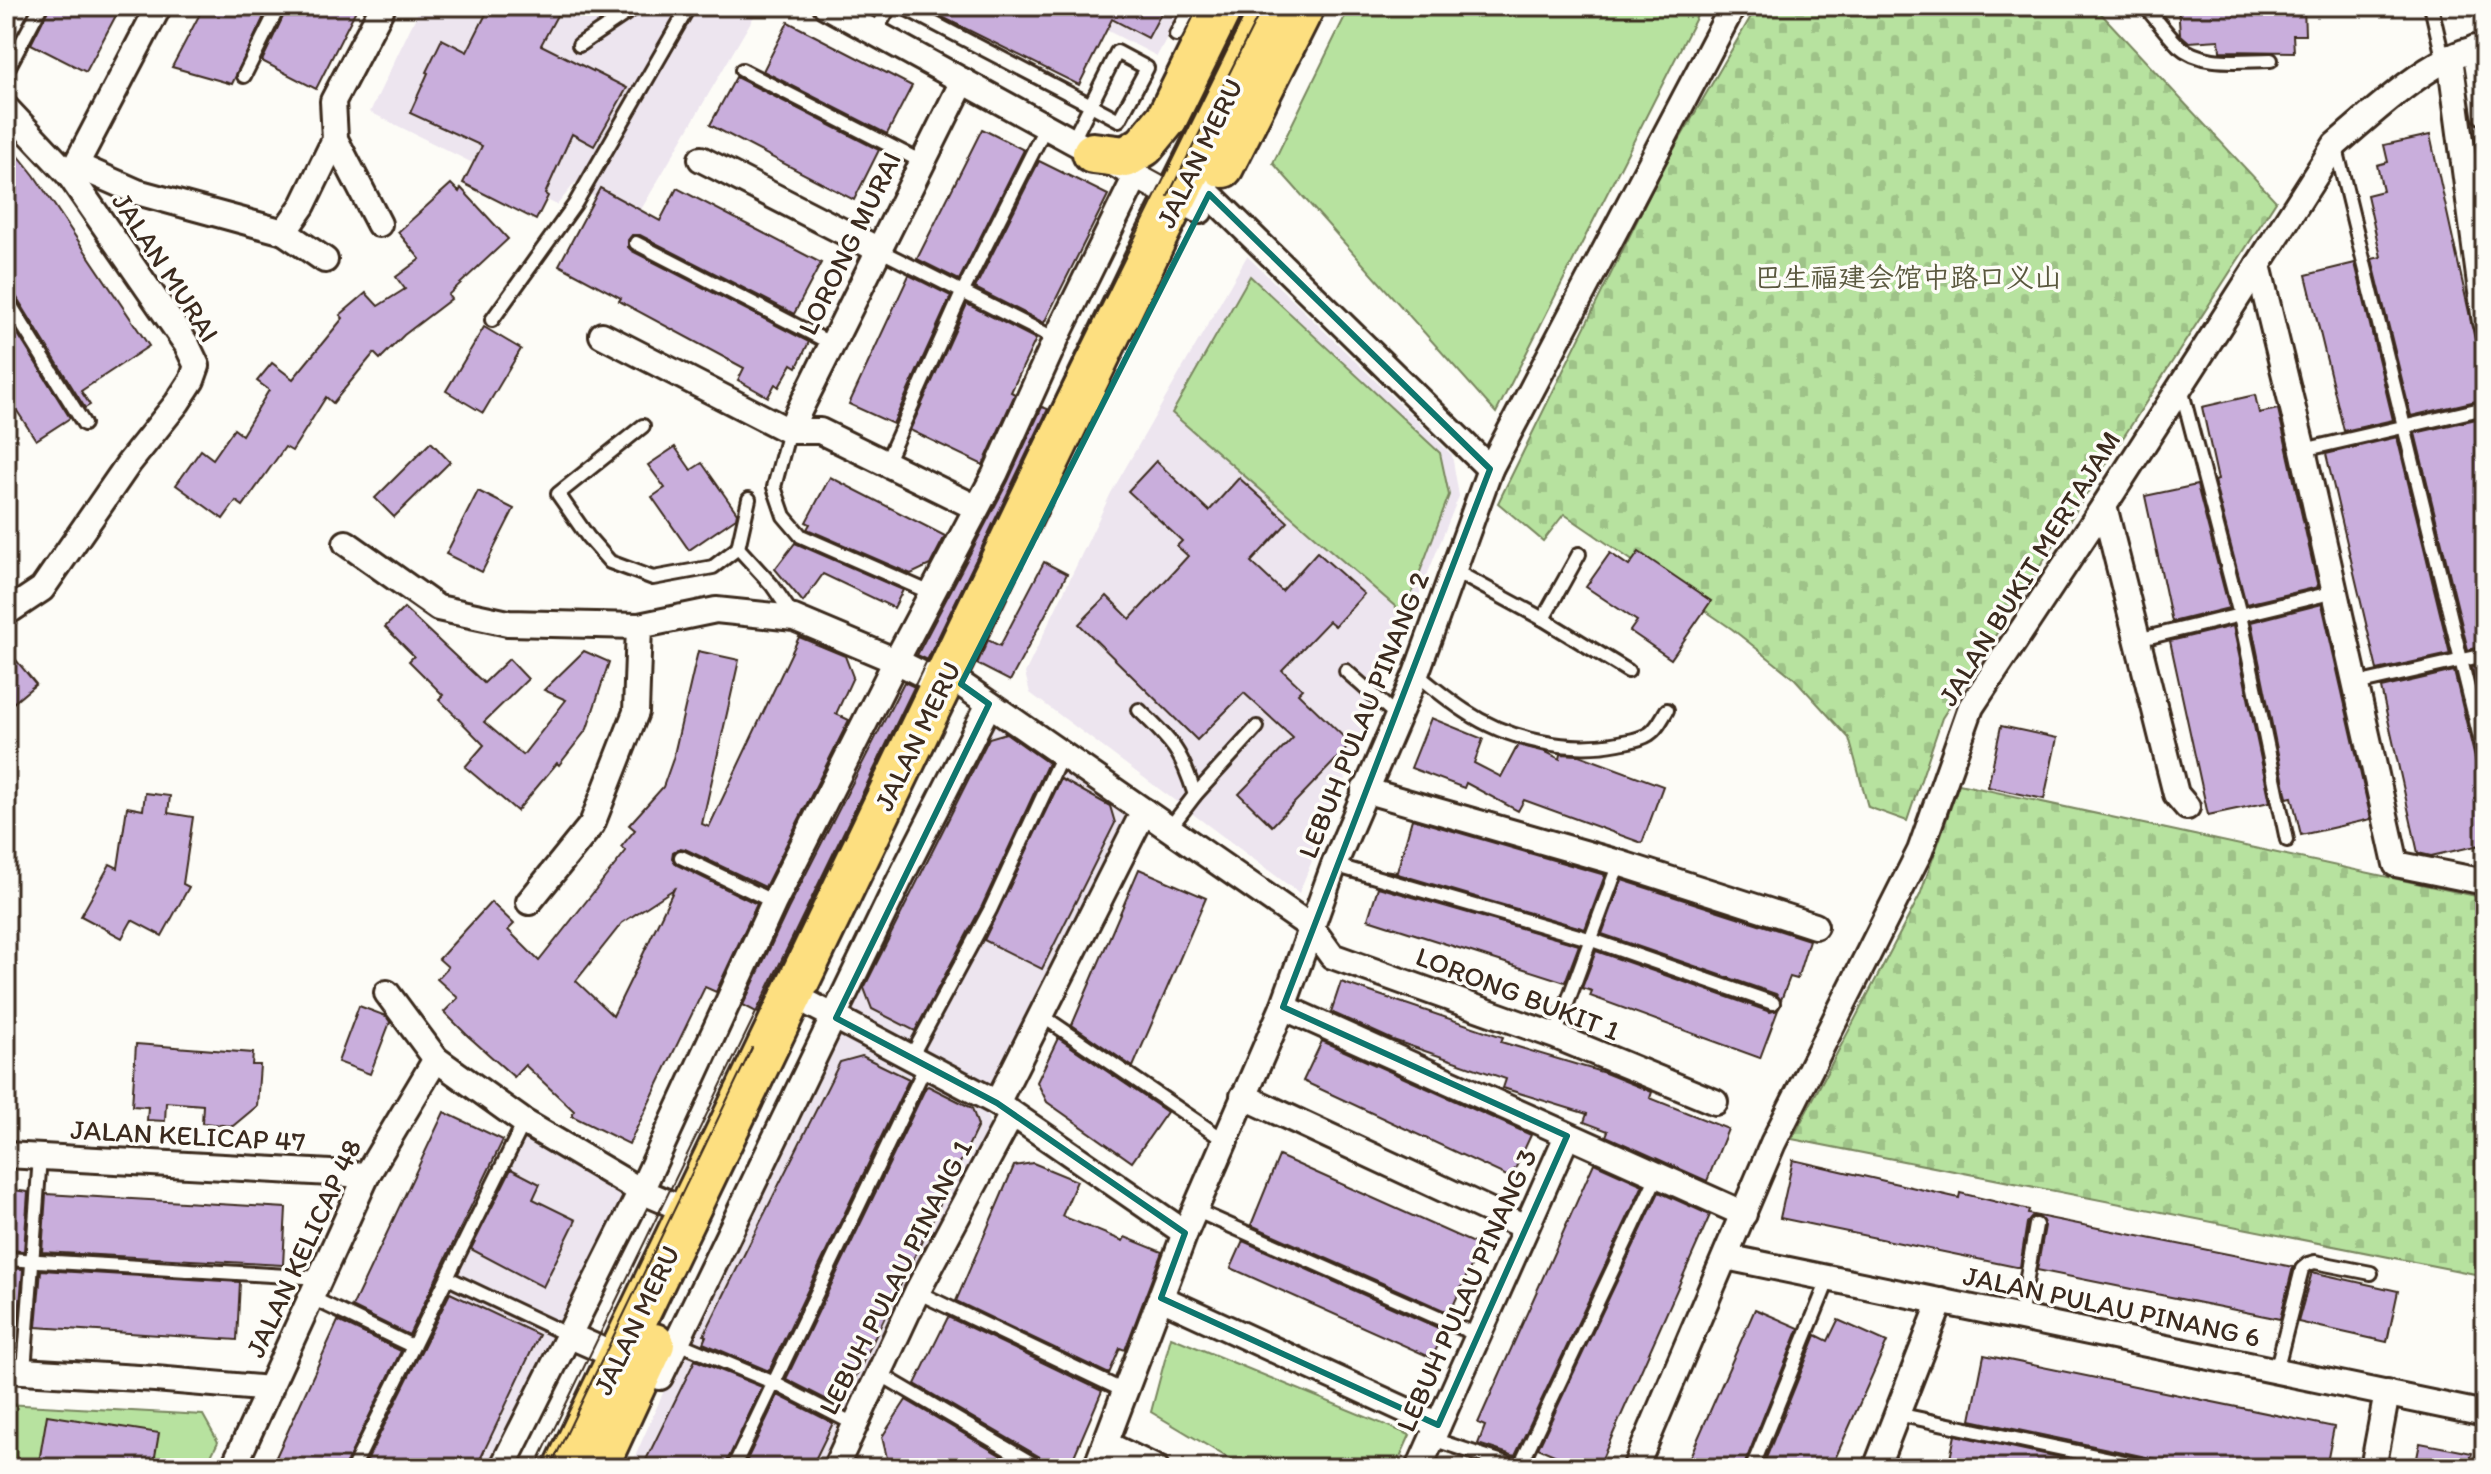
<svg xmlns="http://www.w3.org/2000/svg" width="2491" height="1474" viewBox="0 0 2491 1474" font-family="Itim,'LXGW WenKai TC',sans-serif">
  <defs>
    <pattern id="cemetery-stones" width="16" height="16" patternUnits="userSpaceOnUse" patternTransform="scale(2)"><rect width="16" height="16" fill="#b7e29f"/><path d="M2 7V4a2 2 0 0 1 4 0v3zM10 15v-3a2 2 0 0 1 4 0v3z" fill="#9ec288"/></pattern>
  </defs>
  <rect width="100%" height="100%" fill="#fdfcf7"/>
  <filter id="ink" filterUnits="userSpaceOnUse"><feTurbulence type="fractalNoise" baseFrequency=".0125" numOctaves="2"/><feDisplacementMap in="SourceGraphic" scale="16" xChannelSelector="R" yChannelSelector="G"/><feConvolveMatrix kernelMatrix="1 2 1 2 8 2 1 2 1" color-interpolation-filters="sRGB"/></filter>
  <g filter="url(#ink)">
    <g fill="#ede5ef">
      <path d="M421 6H746L756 13 632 225 575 183 557 205 370 112Z"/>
      <path d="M1059 6H1184L1157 56Z"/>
      <path d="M1247 256 1452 455 1459 496 1299 893 1030 693 1025 673 1111 493Z"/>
      <path d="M992 714 1134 815 987 1109 990 1135 823 1468H630L688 1336Z"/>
      <path d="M524 1134 632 1196 493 1468H362Z"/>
    </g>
    <g fill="url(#cemetery-stones)" stroke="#79865e" stroke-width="2">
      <path d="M1757 6H2094L2276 201 1942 718 1907 821 1868 807 1849 738 1795 679 1732 629 1564 514 1543 541 1498 503 1663 168Z"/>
      <path d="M1959 784 2485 898V1276L1792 1139 1920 895Z"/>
    </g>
    <g fill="#b7e29f" stroke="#79865e" stroke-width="2">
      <path d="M1350 6H1702L1496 413 1273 163Z"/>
      <path d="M1250 276 1440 453 1449 495 1404 614 1172 413Z"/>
      <path d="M1171 1337 1410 1435 1395 1468H1245L1151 1412Z"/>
      <path d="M6 1404 203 1415 218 1442 205 1468H6Z"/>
    </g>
    <g fill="#c9aedc" stroke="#3b2a1e" stroke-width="2" fill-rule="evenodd">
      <path d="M50 6H121L86 72 31 44Z"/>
      <path d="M204 6H269L232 84 172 67Z"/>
      <path d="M288 6H358L316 89 262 61Z"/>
      <path d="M490 6H562L541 45 627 88 594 146 572 134 545 194 548 196 536 220 463 183 482 146 410 113 428 73 426 72 442 39 467 52Z"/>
      <path d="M920 6H1165L1148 38 1112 19 1079 85Z"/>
      <path d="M2178 6H2304L2305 35H2293L2294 52 2220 51 2219 40 2189 42 2180 34Z"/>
      <path d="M788 22 912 86 887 134 763 71Z"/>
      <path d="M736 77 879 150 854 200 710 125Z"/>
      <path d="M982 129 1024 150 959 280 917 259Z"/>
      <path d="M2430 135 2485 385V399L2411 416 2372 259 2381 257 2367 195 2383 191 2377 165 2388 162 2384 145Z"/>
      <path d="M6 140 34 175 149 346 81 391 90 405 85 408 14 293 6 289Z"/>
      <path d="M1039 161 1108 195 1044 323 975 288Z"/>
      <path d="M451 184 459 192 461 188 508 239 448 295 451 299 404 335 380 359 374 353 333 403 326 397 292 451 285 447 243 506 236 501 223 519 176 485 201 450 213 459 234 429 242 435 269 390 257 381 272 363 293 379 343 318 340 315 366 293 378 306 405 289 396 277 420 259 398 232Z"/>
      <path d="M600 188 660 221 677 188 821 263 794 314 640 235H632L628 240V247L632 251 809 342 797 367 792 364 779 387 775 384 768 397 738 380 744 368 619 301 621 298 559 265Z"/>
      <path d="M2355 263 2393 420 2344 431 2306 275Z"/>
      <path d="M909 275 951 296 893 424 849 404Z"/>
      <path d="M967 304 1036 339 1011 392 1015 394 983 465 910 430Z"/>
      <path d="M6 315 70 418 36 440 6 394Z"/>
      <path d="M484 327 521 349 483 413 446 391Z"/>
      <path d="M2255 395 2259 413 2278 409 2318 587 2246 604 2214 481 2218 480 2202 407Z"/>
      <path d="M1042 407 1048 409 928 660 917 655 1008 481Z"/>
      <path d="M2485 417V646L2468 650 2415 433Z"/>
      <path d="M2397 437 2450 654 2377 670 2326 454Z"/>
      <path d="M431 442 450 462 394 517 375 498Z"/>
      <path d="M675 447 691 470 702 463 737 513 736 518 689 550 652 497 665 488 648 465Z"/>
      <path d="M1156 461 1209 511 1239 478 1288 522 1251 562 1282 591 1317 552 1364 594 1335 626 1329 621 1282 670 1302 689 1298 693 1351 744 1272 826 1239 794 1293 738 1244 693 1197 740 1079 624 1107 596 1130 619 1188 556 1177 546 1182 541 1128 491Z"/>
      <path d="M830 477 945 536 930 565 911 574 807 529 810 524 806 522Z"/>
      <path d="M2197 485 2229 608 2172 622 2145 496Z"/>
      <path d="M478 491 514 509 482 572 446 554Z"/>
      <path d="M795 543 903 590 894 608 823 574 803 602 775 569Z"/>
      <path d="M1639 552 1711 601 1671 659 1630 631 1637 621 1586 587 1610 553 1629 566Z"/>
      <path d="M1044 562 1067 574 1010 681 977 664 988 640 1000 646Z"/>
      <path d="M2322 604 2371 819 2301 835 2292 797 2287 798 2251 622Z"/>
      <path d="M404 608 484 683 509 659 528 679 484 722 523 755 566 700 544 690 584 651 609 662 587 729 559 765 557 763 517 811 465 767 484 745 439 699 443 695 409 661 414 656 385 627Z"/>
      <path d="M2233 626 2270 802 2208 815 2170 641Z"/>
      <path d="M799 637 845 656 853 677 836 714 849 720 765 887 685 849 680 848 673 852 672 858 677 865 757 904 716 992 705 987 629 1144 572 1116 574 1111 525 1065 514 1077 468 1036 444 1012 458 998 437 979 448 967 439 959 491 902 514 924 508 930 539 961 626 851 621 847 635 830 629 825 663 787 673 759 698 651 739 660 702 824 709 827ZM674 889 636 969 613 1016 576 981 622 923Z"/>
      <path d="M6 648 36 684 6 709Z"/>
      <path d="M2485 664V720L2472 667Z"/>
      <path d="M2454 671 2485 800V844L2431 856 2418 853 2381 688Z"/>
      <path d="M904 682 915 687 758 1013 743 1005 788 909Z"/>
      <path d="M1431 718 1483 739 1474 763 1501 777 1518 745 1546 752 1560 759 1561 754 1579 755 1663 786 1642 843 1524 800 1518 811 1466 783 1464 788 1411 768Z"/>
      <path d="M2001 726 2057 738 2044 799 1988 787Z"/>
      <path d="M1006 733 1048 763 982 906 915 1031 872 1009 864 988 989 738Z"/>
      <path d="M1061 779 1110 806 1115 823 1042 969 984 940Z"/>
      <path d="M145 793 170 796 168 813 193 817 183 884 189 887 162 936 132 920 122 938 81 916 110 864 118 868 127 807 143 810Z"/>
      <path d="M1412 819 1605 875 1585 929 1384 870 1397 872Z"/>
      <path d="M1139 869 1206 898 1133 1067 1072 1025Z"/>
      <path d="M1622 880 1809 940 1797 979 1790 977 1781 1000 1776 994 1602 934Z"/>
      <path d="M1378 887 1579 945 1565 982 1368 919Z"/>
      <path d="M1596 951 1770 1012 1778 1010 1760 1058 1590 996 1592 991 1582 988Z"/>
      <path d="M1341 982 1503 1037 1501 1042 1605 1073 1652 1092 1650 1098 1728 1129 1707 1181 1606 1136 1608 1131 1584 1122 1587 1114 1503 1088 1506 1079 1393 1040 1331 1012Z"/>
      <path d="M359 1006 386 1016 390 1022 370 1074 338 1062Z"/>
      <path d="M1058 1038 1167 1112 1132 1162 1047 1102 1037 1082Z"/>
      <path d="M1322 1041 1531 1135 1511 1178 1303 1081Z"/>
      <path d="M136 1044 253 1053 252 1065H260L257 1106 233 1126 202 1123 203 1105 166 1102 165 1121 147 1120 148 1107 132 1106Z"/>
      <path d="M862 1056 909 1079 769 1371 703 1343 706 1336 704 1335 840 1062Z"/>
      <path d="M928 1086 972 1108 978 1126 841 1407 786 1379 926 1087Z"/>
      <path d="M444 1112 503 1140 409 1335 352 1307Z"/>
      <path d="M1279 1156 1480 1246 1450 1313 1251 1225Z"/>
      <path d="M1793 1160 1959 1198 1960 1193 1993 1201 2029 1210 2028 1214 2293 1267 2280 1319 2037 1270 2045 1226 2038 1216 2032 1217 2027 1223 2020 1267H2016L1780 1218Z"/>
      <path d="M1033 1163 1077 1181 1062 1216 1123 1241 1125 1237 1162 1252 1125 1350 1120 1348 1109 1374 956 1301 1014 1166Z"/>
      <path d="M1594 1163 1643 1185 1515 1456 1478 1444 1485 1426 1478 1423Z"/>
      <path d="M511 1169 540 1184 533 1199 576 1220 543 1287 471 1249Z"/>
      <path d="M6 1189 28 1192 24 1251 6 1250Z"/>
      <path d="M1659 1192 1710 1215 1598 1468H1584L1538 1448Z"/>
      <path d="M46 1194 286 1208 283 1265 42 1252Z"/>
      <path d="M1243 1241 1445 1331 1432 1358 1231 1268Z"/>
      <path d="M6 1268 23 1269 18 1326 6 1325Z"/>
      <path d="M41 1270 240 1282 237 1340 36 1327Z"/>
      <path d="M2312 1272 2398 1291 2387 1342 2298 1322Z"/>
      <path d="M450 1293 539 1335 476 1468H363Z"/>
      <path d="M1755 1309 1799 1328 1743 1468H1685Z"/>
      <path d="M948 1317 1102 1391 1069 1468H1049L1045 1460 915 1384Z"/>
      <path d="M1838 1320 1887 1342 1831 1468H1762L1816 1335 1828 1341Z"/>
      <path d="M338 1321 401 1351 344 1468H271Z"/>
      <path d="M1984 1355 2334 1427 2326 1468H2265L2241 1463 2240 1468H2162L2155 1459 1971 1420Z"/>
      <path d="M695 1360 762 1387 724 1468H642Z"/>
      <path d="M778 1395 833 1423 811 1468H743Z"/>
      <path d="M906 1400 1022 1468H902L887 1458 882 1437Z"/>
      <path d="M47 1415 159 1433 153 1468H38Z"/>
      <path d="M1955 1435 2109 1468H1948Z"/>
      <path d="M2420 1443 2472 1453 2469 1468H2415Z"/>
    </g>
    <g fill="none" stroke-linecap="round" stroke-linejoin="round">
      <defs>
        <g id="service">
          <path d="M901 6 1089 104 1119 120 1147 68 1117 52 1073 140"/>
          <path d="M2145 6C2156 19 2166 33 2178 45 2202 67 2241 60 2271 60"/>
          <path d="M2431 6 2444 62"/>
          <path d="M875 33 890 6"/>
          <path d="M1176 35 1191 6"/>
          <path d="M579 45 637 6"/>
          <path d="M742 70 922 162"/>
          <path d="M6 72 41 6"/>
          <path d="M244 76 279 6"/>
          <path d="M2336 148 2485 758"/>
          <path d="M636 243 832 344"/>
          <path d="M879 250 1056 339"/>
          <path d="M6 298 84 424"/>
          <path d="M492 320 575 204 689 6"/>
          <path d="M2181 388 2240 615 2287 840"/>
          <path d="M643 426 558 494 588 537 610 562 653 578 713 567 738 548 749 499"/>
          <path d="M789 431 774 487 784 516 801 536 931 593"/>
          <path d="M2303 450 2485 408"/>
          <path d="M886 463 962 293 1046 126"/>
          <path d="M738 548 772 585 794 617"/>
          <path d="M1453 570 1543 619 1628 671"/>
          <path d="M1543 619 1579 554"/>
          <path d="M2137 640 2335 592"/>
          <path d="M1346 671 1396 715"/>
          <path d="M1416 674C1432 686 1448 700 1465 711 1508 740 1569 753 1619 743 1629 741 1640 740 1649 734 1657 729 1662 718 1667 710"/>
          <path d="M2356 684 2485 655"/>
          <path d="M1139 710C1172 742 1181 750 1195 795"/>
          <path d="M1169 829 1195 795 1257 727"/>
          <path d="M681 857 774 902"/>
          <path d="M1334 865 1589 939 1773 1003"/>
          <path d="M1041 1015 1224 1140"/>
          <path d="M1555 1036 1619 863"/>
          <path d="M911 1057 990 910 1062 755"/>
          <path d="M1195 1210 1477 1335"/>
          <path d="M6 1259 321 1278"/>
          <path d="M448 1278 568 1335"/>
          <path d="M917 1292 1126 1392"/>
          <path d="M312 1298 412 1346"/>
          <path d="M2020 1318 2036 1225"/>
          <path d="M676 1342 772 1382 854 1424"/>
          <path d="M24 1371 40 1157"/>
          <path d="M2276 1371 2302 1269 2308 1264 2315 1262 2371 1273"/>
          <path d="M878 1373 1040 1468"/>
          <path d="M1897 1414 2153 1468"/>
          <path d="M1432 1439 1521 1468"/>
          <path d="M353 1468 524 1122"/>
          <path d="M733 1468 926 1065"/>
          <path d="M1519 1468 1657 1176"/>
          <path d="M1752 1468 1829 1278"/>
          <path d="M2482 1468 2485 1455"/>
        </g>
        <g id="minor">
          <path d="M826 6 1200 211"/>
          <path d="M2475 48 2485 113"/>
          <path d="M2450 57 2485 322"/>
          <path d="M6 108 70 176 187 345 197 366 192 380 177 403 129 463 42 589 6 613"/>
          <path d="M701 159 879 250"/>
          <path d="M76 165 137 192 284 232 303 205 335 139"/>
          <path d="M70 176 159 6"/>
          <path d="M1186 177 1209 194 1490 469"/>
          <path d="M379 224 335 139 333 101 383 6"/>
          <path d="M284 232 325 260"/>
          <path d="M2258 265 2303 450 2396 864 2485 882"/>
          <path d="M602 335 789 431H820L975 507"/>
          <path d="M789 431 963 81"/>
          <path d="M2104 506 2176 794 2187 807"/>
          <path d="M346 543 438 608 508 623 639 626 716 610 794 618 896 661 942 684"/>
          <path d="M961 684 1311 927 1332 956 1555 1036 1715 1102"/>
          <path d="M1364 790 1619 863 1815 926"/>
          <path d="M529 902 592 824 636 712 639 626"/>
          <path d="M387 993 436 1059 524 1122 641 1191 688 1211"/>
          <path d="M812 1005 997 1103 1185 1233"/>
          <path d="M1283 1007 1744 1214"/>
          <path d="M1243 1096 1525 1227"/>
          <path d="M997 1103 1144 811"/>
          <path d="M6 1155 367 1175"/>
          <path d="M1726 1257 2485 1414"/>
          <path d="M1161 1298 1438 1425"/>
          <path d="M568 1335 618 1357"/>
          <path d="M6 1370 155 1379 270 1389"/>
          <path d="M660 1377 899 881 989 704"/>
          <path d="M1106 1444 1156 1468"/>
          <path d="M233 1468 367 1175 436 1059"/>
          <path d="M502 1468 641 1191 774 902 896 661 995 474 1056 339 1136 176"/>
          <path d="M835 1468 917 1292 1012 1114"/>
          <path d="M1096 1468 1185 1233 1283 1007 1334 865 1416 674 1490 469 1733 6"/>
          <path d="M1419 1468 1567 1136"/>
          <path d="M1635 1468 1773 1143 1920 851 1971 707 2104 506 2335 145C2369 116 2440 48 2485 48"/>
          <path d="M1876 1468 1941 1301"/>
          <path d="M2373 1468 2387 1393"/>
        </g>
        <g id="trunk">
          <path d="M1093 153 1126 157 1144 146 1167 118 1222 6"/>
          <path d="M1223 167 1304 6"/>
          <path d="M565 1468 1155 240 1272 6"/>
          <path d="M597 1468 654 1344"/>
        </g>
      </defs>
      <use href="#service" stroke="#3b2a1e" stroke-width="18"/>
      <use href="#minor" stroke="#3b2a1e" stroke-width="30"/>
      <use href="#trunk" stroke="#3b2a1e" stroke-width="46"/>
      <use href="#service" stroke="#fdfcf7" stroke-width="12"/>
      <use href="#minor" stroke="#fdfcf7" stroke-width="24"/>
      <use href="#trunk" stroke="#fddf80" stroke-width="40"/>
      <g stroke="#3b2a1e" stroke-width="2">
        <path d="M1168 196 1263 6"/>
        <path d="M535 1468 950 613 1249 6"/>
        <path d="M550 1468 752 1048"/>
      </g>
    </g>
  </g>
  <path fill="none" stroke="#0f766e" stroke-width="6" stroke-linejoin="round" d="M1209 194 1490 469 1283 1007 1567 1136 1438 1425 1161 1298 1185 1233 997 1103 836 1018 989 704 961 684Z"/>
  <g text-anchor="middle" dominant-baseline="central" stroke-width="7" stroke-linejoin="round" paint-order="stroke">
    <g font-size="28" fill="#3b2a1e" stroke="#fdfcf7">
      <text transform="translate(1199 153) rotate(-64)">JALAN MERU</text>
      <text transform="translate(849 243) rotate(-64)">LORONG MURAI</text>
      <text transform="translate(166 267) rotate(57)">JALAN MURAI</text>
      <text transform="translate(2029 568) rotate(-58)">JALAN BUKIT MERTAJAM</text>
      <text transform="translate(1363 715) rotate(-68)">LEBUH PULAU PINANG 2</text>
      <text transform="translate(917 736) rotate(-64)">JALAN MERU</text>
      <text transform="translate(1518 993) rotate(21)">LORONG BUKIT 1</text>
      <text transform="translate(188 1135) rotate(3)">JALAN KELICAP 47</text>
      <text transform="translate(303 1248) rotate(-65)">JALAN KELICAP 48</text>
      <text transform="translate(895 1277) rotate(-63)">LEBUH PULAU PINANG 1</text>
      <text transform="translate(1466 1290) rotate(-66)">LEBUH PULAU PINANG 3</text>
      <text transform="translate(2112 1306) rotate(12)">JALAN PULAU PINANG 6</text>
      <text transform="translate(636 1320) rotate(-64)">JALAN MERU</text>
    </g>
    <g font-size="28" fill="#5a583e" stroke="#fdfcf7">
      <text x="1908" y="277">巴生福建会馆中路口义山</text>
    </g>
  </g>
  <rect width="2491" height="1474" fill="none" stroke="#fdfcf7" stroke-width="32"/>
  <rect x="16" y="16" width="2459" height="1442" fill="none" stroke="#3b2a1e" stroke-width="3" filter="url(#ink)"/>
</svg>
